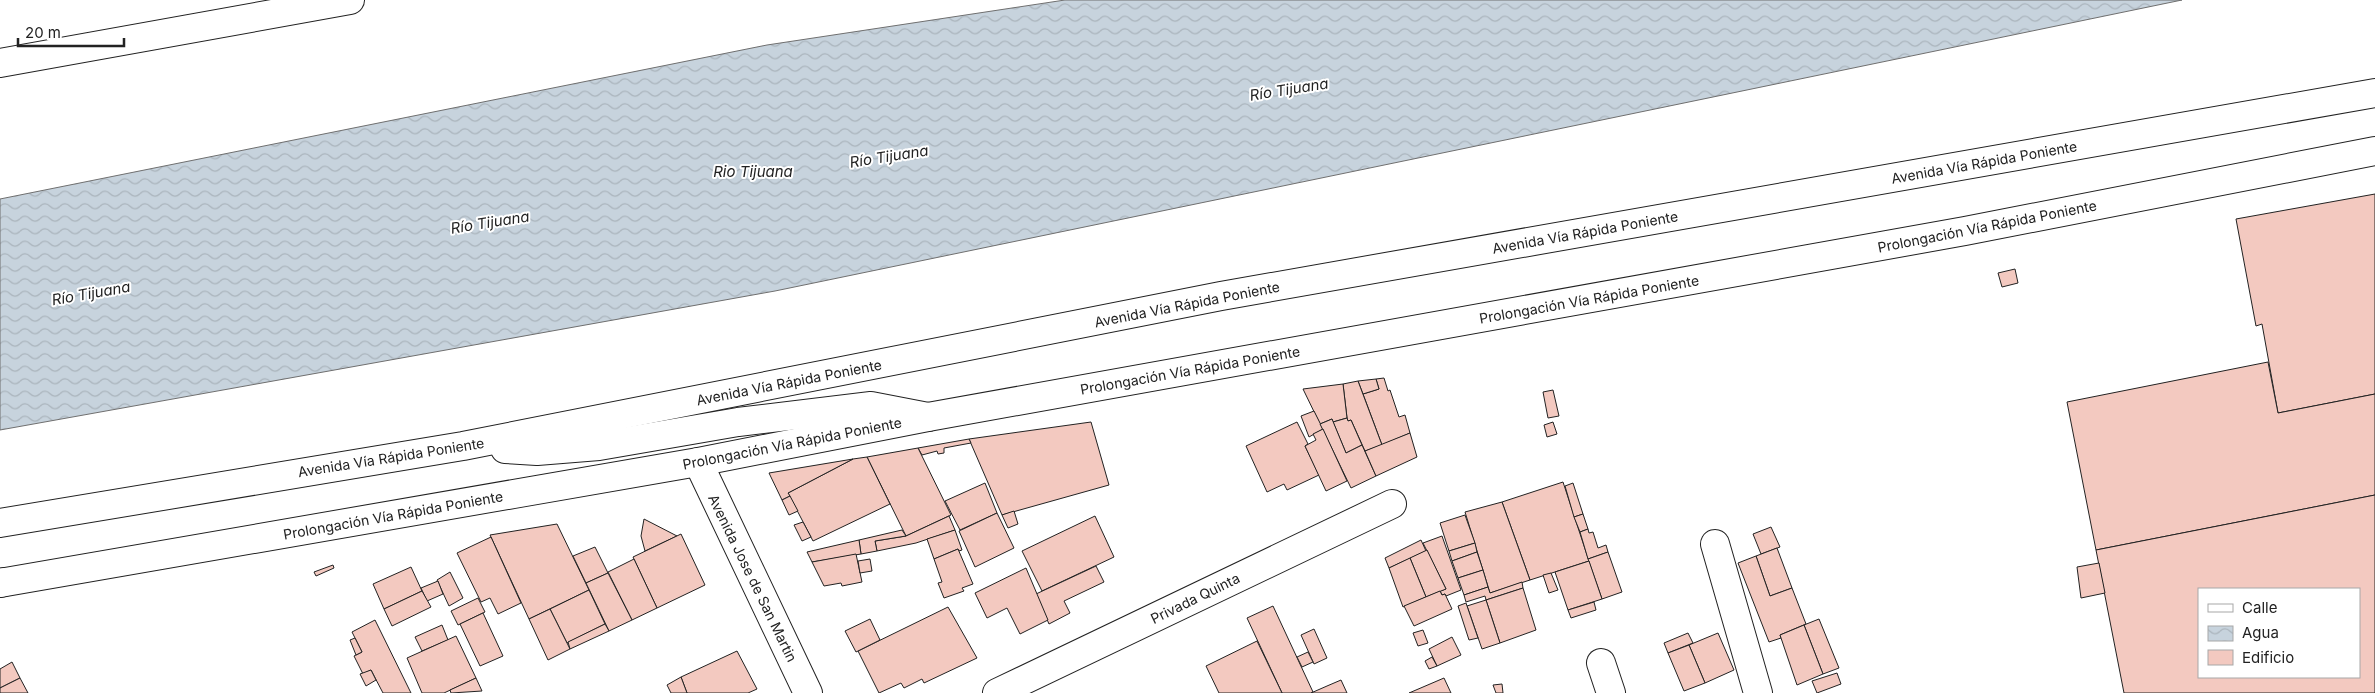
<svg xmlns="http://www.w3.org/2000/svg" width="2375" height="693" viewBox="0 0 2375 693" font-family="Inter,sans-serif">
  <defs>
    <pattern id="water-waves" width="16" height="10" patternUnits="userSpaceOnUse" patternTransform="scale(1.25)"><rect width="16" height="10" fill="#c7d3dd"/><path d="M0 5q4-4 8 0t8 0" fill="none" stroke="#abb5bd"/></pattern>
  </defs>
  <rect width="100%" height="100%" fill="#fff"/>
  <path fill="url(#water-waves)" stroke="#6f6f6f" d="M1065 0H2182L775 291 0 430V199L767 45Z"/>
  <g fill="#f3c9c0" stroke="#222" fill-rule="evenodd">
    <path d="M2375 194V394L2278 413 2262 324 2256 326 2236 219Z"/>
    <path d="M2015 269 2018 283 2002 287 1998 273Z"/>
    <path d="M2268 362 2278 413 2375 394V495L2096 550 2067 402Z"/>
    <path d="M1384 378 1388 391 1390 390 1399 417 1405 415 1410 433 1382 445 1363 394 1379 389 1376 379Z"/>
    <path d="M1376 379 1379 389 1363 394 1358 381Z"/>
    <path d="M1358 381 1382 445 1365 451 1351 420 1348 421 1347 418 1343 384Z"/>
    <path d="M1343 384 1347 418 1333 422 1332 419 1320 424 1303 389Z"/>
    <path d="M1553 390 1559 416 1548 418 1543 392Z"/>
    <path d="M1314 411 1323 429 1309 437 1301 416Z"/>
    <path d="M1347 418 1348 421 1351 420 1362 445 1346 453 1333 422Z"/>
    <path d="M1332 419 1346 453 1362 445 1376 476 1351 488 1320 424Z"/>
    <path d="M1091 422 1109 485 1002 515 969 439Z"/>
    <path d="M1297 422 1308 444 1305 446 1319 475 1287 490 1284 484 1267 492 1246 446Z"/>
    <path d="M1553 422 1557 434 1547 437 1544 425Z"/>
    <path d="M1323 429 1347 481 1326 491 1305 446 1316 440 1313 434Z"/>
    <path d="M1410 433 1417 457 1376 476 1365 451Z"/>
    <path d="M969 439 971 443 944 448V453L938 454 937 451 922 455 918 448Z"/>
    <path d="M918 448 951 515 906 536 867 457Z"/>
    <path d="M867 457 890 504 813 541 788 493 853 459Z"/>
    <path d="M853 459 788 493 790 496 782 500 769 473Z"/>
    <path d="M1563 482 1589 561 1530 580 1502 502Z"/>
    <path d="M985 483 997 513 960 530 945 501Z"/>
    <path d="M1573 483 1583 514 1574 517 1565 486Z"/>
    <path d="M2375 495V693H2124L2096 550ZM2199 589H2359V677H2199Z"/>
    <path d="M790 496 798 511 789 515 782 500Z"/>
    <path d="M1502 502 1530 580 1490 593 1465 512Z"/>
    <path d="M1014 511 1018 524 1008 528 1002 515Z"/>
    <path d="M997 513 1014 548 975 567 959 531Z"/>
    <path d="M1583 514 1588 529 1580 532 1574 517Z"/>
    <path d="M1465 515 1475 543 1449 551 1440 523Z"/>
    <path d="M949 516 955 530 916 543 877 551 875 541 906 536Z"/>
    <path d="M1095 516 1114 557 1042 591 1022 551Z"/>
    <path d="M644 519 677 536 645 551 641 536Z"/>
    <path d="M803 522 811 537 802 541 794 525Z"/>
    <path d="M557 524 589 590 529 619 490 535Z"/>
    <path d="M1771 527 1780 547 1761 554 1753 534Z"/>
    <path d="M1588 529 1589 533 1593 532 1598 548 1606 545 1608 552 1588 559 1580 532Z"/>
    <path d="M902 530 906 536 875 541 877 551 861 554 859 540Z"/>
    <path d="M955 530 962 550 959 551 958 549 934 559 927 539Z"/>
    <path d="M681 534 705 585 657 608 633 557Z"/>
    <path d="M1442 536 1461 590 1446 596 1445 594 1442 595 1440 591 1446 589 1423 543Z"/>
    <path d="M491 537 521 603 498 614 490 598 481 602 457 553Z"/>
    <path d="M859 540 861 554 812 562 807 552Z"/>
    <path d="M1421 540 1426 551 1389 568 1385 558Z"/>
    <path d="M1475 543 1477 552 1452 561 1449 551Z"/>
    <path d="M595 547 608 573 586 583 573 556Z"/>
    <path d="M1777 548 1792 588 1770 596 1756 556Z"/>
    <path d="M958 549 973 584 962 588 964 591 944 598 938 583 942 582 934 559Z"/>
    <path d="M1427 550 1446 589 1426 597 1410 558Z"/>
    <path d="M1477 552 1483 570 1458 578 1452 561Z"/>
    <path d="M1608 552 1622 592 1602 599 1588 559Z"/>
    <path d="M856 554 862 582 842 586 841 583 824 586 812 562Z"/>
    <path d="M1756 556 1770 596 1792 588 1806 624 1780 635 1781 638 1769 642 1738 563Z"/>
    <path d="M1410 558 1426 597 1403 607 1389 568Z"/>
    <path d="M634 559 657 608 632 620 608 572Z"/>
    <path d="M870 559 872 571 860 573 858 561Z"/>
    <path d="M1589 561 1602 599 1568 610 1555 572Z"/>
    <path d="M2099 563 2105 593 2081 598 2077 567Z"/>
    <path d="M333 565 334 568 316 576 314 572Z"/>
    <path d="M1096 566 1104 582 1064 601 1070 613 1049 624 1036 594Z"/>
    <path d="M411 567 422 591 384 609 373 584Z"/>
    <path d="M1026 568 1048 620 1020 634 1007 608 987 618 975 593Z"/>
    <path d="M1483 570 1488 587 1464 595 1458 578Z"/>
    <path d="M450 572 463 598 449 606 437 580Z"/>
    <path d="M608 573 632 620 609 631 586 583Z"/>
    <path d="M1551 573 1558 590 1549 593 1543 575Z"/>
    <path d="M438 581 443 594 427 601 421 588Z"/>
    <path d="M1522 582 1523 588 1486 600 1485 596 1466 602 1464 595 1488 587 1490 593Z"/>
    <path d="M1523 588 1536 630 1500 643 1486 600Z"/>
    <path d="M589 590 605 624 567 643 550 609Z"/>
    <path d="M422 591 431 607 392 626 384 609Z"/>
    <path d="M1440 591 1442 595 1445 594 1452 609 1414 626 1404 606Z"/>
    <path d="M478 598 485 612 458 625 451 611Z"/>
    <path d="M1486 600 1500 643 1482 649 1467 606Z"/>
    <path d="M1594 602 1596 610 1571 618 1568 610Z"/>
    <path d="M1466 603 1478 638 1469 640 1458 606Z"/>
    <path d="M1273 606 1313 692 1311 693H1282L1247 618Z"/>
    <path d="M948 607 977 658 924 683 922 679 904 688 901 683 879 693 858 651Z"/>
    <path d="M550 609 570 649 548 660 529 619Z"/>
    <path d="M483 613 503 656 480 666 460 624Z"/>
    <path d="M870 619 880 640 856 652 845 631Z"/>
    <path d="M1819 619 1839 668 1823 674 1804 625Z"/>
    <path d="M375 620 411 693H383L371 670 363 674 354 656 362 652 352 632Z"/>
    <path d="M605 624 609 631 570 649 568 642Z"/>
    <path d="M442 625 448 640 422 651 415 637Z"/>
    <path d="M1804 625 1823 674 1797 685 1780 635Z"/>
    <path d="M1314 629 1327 658 1314 664 1301 635Z"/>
    <path d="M1423 630 1428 643 1418 646 1413 633Z"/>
    <path d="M1688 633 1693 643 1668 653 1664 643Z"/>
    <path d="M1718 633 1734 670 1705 683 1689 645Z"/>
    <path d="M456 636 476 678 444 693H422L407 658Z"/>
    <path d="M1452 637 1461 655 1437 666 1429 649Z"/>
    <path d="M355 638 362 652 356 655 350 640Z"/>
    <path d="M1257 641 1282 693H1219L1206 666Z"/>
    <path d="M1689 645 1705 683 1684 691 1668 653Z"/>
    <path d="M737 651 757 689 748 693H687L681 677Z"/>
    <path d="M1308 652 1313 662 1302 667 1297 657Z"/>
    <path d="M1432 657 1437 666 1429 669 1425 661Z"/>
    <path d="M12 662 20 678 0 688V669Z"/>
    <path d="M371 670 376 680 366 686 360 674Z"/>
    <path d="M1837 673 1841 684 1817 693 1812 681Z"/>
    <path d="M681 677 687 693H671L667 685Z"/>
    <path d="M20 678 28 693H0V688Z"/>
    <path d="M476 678 482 691 451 693 450 690Z"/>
    <path d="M1444 678 1451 693H1409Z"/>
    <path d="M1341 680 1347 693H1311L1327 686Z"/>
    <path d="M1502 684 1503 693H1496L1493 685Z"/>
  </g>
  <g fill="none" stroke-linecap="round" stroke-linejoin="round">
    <defs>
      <g id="minor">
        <path d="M1715 544 1758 693"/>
        <path d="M1601 663 1611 693"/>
        <path d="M997 693 1392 504"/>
      </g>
      <g id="secondary">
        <path d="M698 462 808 693"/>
        <path d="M0 583 698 462 928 417 1965 231 2375 151"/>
      </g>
      <path id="primary" d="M0 583 4 582"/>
      <g id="trunk">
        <path d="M0 63 350 0"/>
        <path d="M505 449 537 451 599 446 738 422 871 406 928 417"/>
        <path d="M0 523 463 446 1221 296 2375 93"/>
      </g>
    </defs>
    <use href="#minor" stroke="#222" stroke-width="30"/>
    <use href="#secondary" stroke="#222" stroke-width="30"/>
    <use href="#primary" stroke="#222" stroke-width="30"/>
    <use href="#trunk" stroke="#222" stroke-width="30"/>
    <use href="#minor" stroke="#fff" stroke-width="28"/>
    <use href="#secondary" stroke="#fff" stroke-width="28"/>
    <use href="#primary" stroke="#fff" stroke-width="28"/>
    <use href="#trunk" stroke="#fff" stroke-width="28"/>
  </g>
  <g text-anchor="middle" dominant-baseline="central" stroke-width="4" stroke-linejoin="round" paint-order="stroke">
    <g font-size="14" fill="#222" stroke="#fff">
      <text transform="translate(1984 162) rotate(-10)">Avenida Vía Rápida Poniente</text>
      <text transform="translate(1987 226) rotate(-11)">Prolongación Vía Rápida Poniente</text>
      <text transform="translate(1585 232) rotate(-10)">Avenida Vía Rápida Poniente</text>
      <text transform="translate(1589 299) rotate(-10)">Prolongación Vía Rápida Poniente</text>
      <text transform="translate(1187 304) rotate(-11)">Avenida Vía Rápida Poniente</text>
      <text transform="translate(1190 370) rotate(-10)">Prolongación Vía Rápida Poniente</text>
      <text transform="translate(789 382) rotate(-11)">Avenida Vía Rápida Poniente</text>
      <text transform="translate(792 443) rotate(-11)">Prolongación Vía Rápida Poniente</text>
      <text transform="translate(391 457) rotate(-9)">Avenida Vía Rápida Poniente</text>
      <text transform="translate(393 515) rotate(-10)">Prolongación Vía Rápida Poniente</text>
      <text transform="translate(753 578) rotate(64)">Avenida Jose de San Martin</text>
      <text transform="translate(1195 598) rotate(-26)">Privada Quinta</text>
    </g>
    <g font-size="15" font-style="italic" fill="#222" stroke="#fff">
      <text transform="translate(1289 89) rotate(-9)">Río Tijuana</text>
      <text transform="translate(889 156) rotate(-9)">Río Tijuana</text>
      <text x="753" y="171">Rio Tijuana</text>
      <text transform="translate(490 222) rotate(-9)">Río Tijuana</text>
      <text transform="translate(91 293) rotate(-10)">Río Tijuana</text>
    </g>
  </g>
  <rect x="2198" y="588" width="162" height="90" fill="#ffffff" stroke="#a7a7a7"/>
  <rect x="2208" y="604" width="25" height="8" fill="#ffffff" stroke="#a7a7a7"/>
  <text x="2242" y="613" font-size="15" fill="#222222">Calle</text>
  <rect x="2208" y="626" width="25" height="15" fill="url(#water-waves)" stroke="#a7a7a7"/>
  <text x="2242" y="638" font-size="15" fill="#222222">Agua</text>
  <rect x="2208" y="650" width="25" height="15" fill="#f3c9c0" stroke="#a7a7a7"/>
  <text x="2242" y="663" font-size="15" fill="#222222">Edificio</text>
  <path d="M18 38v8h106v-8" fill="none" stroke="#222222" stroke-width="2.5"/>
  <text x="25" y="38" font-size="15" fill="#222222" stroke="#ffffff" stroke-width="4" paint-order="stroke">20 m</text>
</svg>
